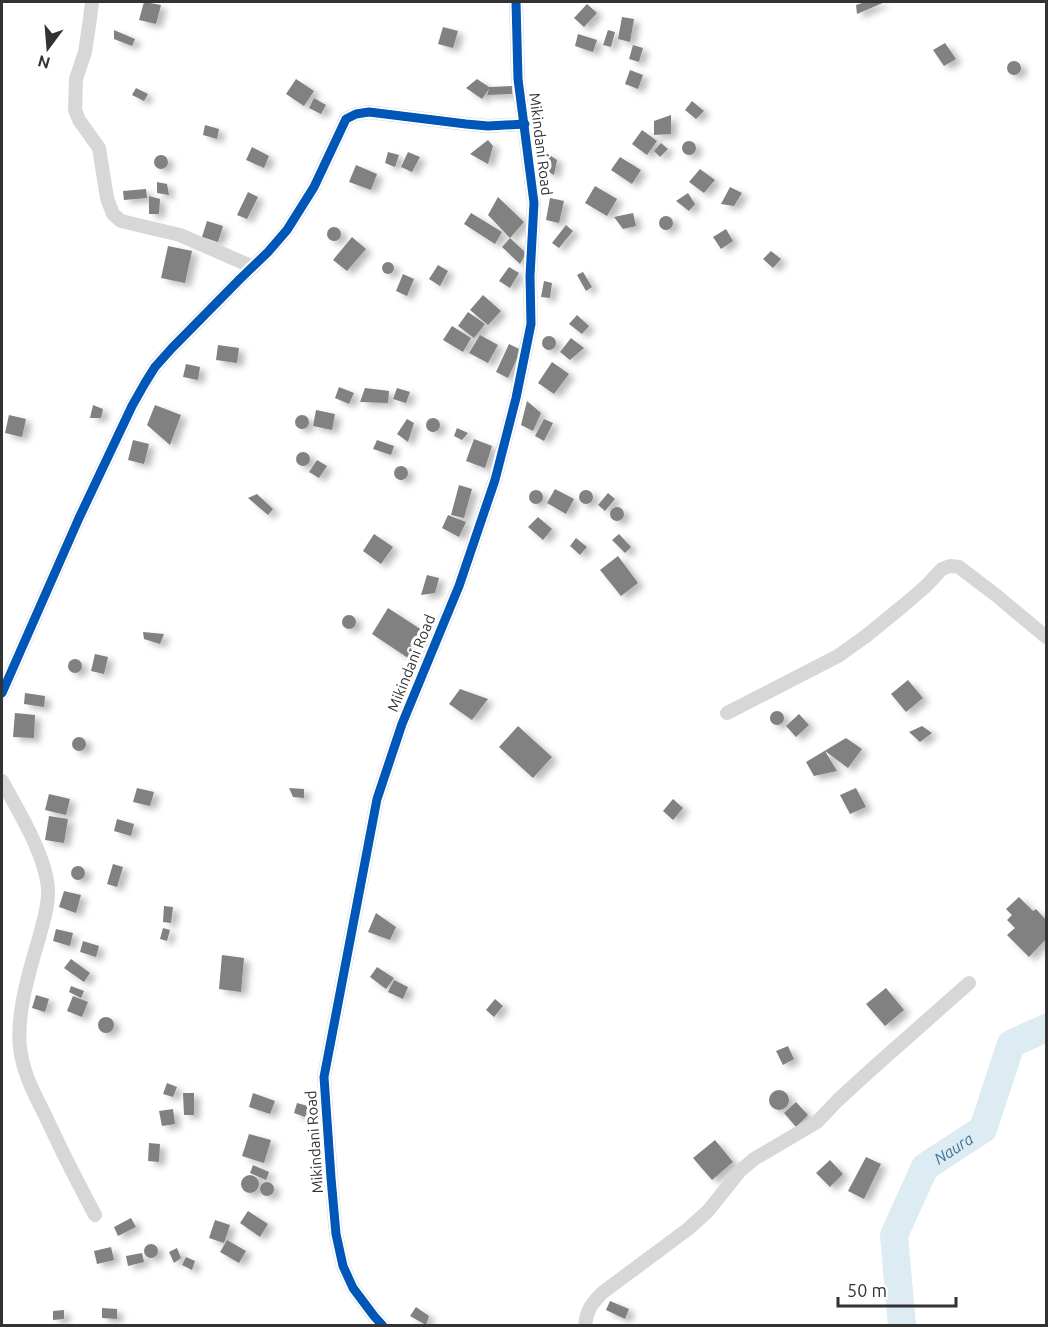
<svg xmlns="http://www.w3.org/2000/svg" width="1048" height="1327" viewBox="0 0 1048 1327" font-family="Ubuntu,sans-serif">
  <defs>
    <filter id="shadow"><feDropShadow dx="6" dy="4" stdDeviation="3" flood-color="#0004"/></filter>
  </defs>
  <rect width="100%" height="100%" fill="#fff"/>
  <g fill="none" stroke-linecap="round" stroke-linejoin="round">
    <path stroke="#ddebf3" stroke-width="28" id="s1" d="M902 1326 894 1235 925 1167 983 1129 1011 1044 1046 1028"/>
  </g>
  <g fill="#818181" filter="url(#shadow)">
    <path d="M144 2 161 5 156 24 139 20Z"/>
    <path d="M865 2H885L857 14 856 5Z"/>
    <path d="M587 4 597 13 584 27 574 18Z"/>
    <path d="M622 17 634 19 630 42 618 39Z"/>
    <path d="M443 27 458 31 453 48 438 44Z"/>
    <path d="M114 30 135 39 132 46 114 39Z"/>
    <path d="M608 30 615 32 611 47 603 45Z"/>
    <path d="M578 34 597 40 593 52 575 46Z"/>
    <path d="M945 43 956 59 944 66 933 50Z"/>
    <path d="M633 45 643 48 639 62 629 59Z"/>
    <circle cx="1014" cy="68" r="7"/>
    <path d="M630 70 643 75 638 89 625 84Z"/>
    <path d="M296 79 314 91 304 106 286 94Z"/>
    <path d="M477 79 489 87 512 86V94L487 95 489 89 482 99 466 88Z"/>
    <path d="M136 88 148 94 144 101 132 95Z"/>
    <path d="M314 98 326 105 321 114 309 108Z"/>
    <path d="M692 101 704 111 696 119 685 110Z"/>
    <path d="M671 115V134L654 135V121Z"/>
    <path d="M205 125 219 129 217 139 203 135Z"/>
    <path d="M642 130 657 141 647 155 632 144Z"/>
    <path d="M488 140 493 146 488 164 470 154Z"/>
    <circle cx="689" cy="148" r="7"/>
    <path d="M661 143 668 149 660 157 654 151Z"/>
    <path d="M252 147 269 156 264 168 246 160Z"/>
    <path d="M388 152 399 155 395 167 385 163Z"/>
    <path d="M408 152 420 157 412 172 401 167Z"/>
    <path d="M545 152 557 160 554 175 537 165Z"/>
    <circle cx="161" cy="162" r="7"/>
    <path d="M620 157 641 170 632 184 611 170Z"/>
    <path d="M356 165 377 174 371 190 349 182Z"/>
    <path d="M700 169 715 180 704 193 689 182Z"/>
    <path d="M157 182 167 184 169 195 157 193Z"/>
    <path d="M595 186 617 199 607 216 585 203Z"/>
    <path d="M730 187 742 193 734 206 721 204Z"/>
    <path d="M146 189 147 198 124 200 123 191Z"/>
    <path d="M248 192 258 197 247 219 237 215Z"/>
    <path d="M688 193 695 204 689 211 676 201Z"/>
    <path d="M149 196 160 199 159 214H149Z"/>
    <path d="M498 197 524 222 510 238 488 215Z"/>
    <path d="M550 198 564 201 559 223 546 220Z"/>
    <path d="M471 213 502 232 495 244 464 224Z"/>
    <path d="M633 213 636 226 623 229 614 217Z"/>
    <circle cx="666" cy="223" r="7"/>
    <path d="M207 221 223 226 218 242 202 237Z"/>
    <path d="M566 225 573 231 559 248 552 243Z"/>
    <circle cx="334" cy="234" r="7"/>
    <path d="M726 229 733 241 721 249 713 237Z"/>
    <path d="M352 237 366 249 347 271 333 260Z"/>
    <path d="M510 238 526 253 520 264 502 247Z"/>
    <path d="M168 246 192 251 185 283 161 278Z"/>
    <path d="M771 251 781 259 773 268 763 259Z"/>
    <circle cx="388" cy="268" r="6"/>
    <path d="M438 265 448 271 440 286 429 279Z"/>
    <path d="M509 267 519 273 510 288 499 281Z"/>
    <path d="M583 272 592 287 586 291 577 275Z"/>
    <path d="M403 274 414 279 407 296 396 291Z"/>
    <path d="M544 281 552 283 550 298 541 297Z"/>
    <path d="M483 295 501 311 488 325 470 310Z"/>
    <path d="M468 312 485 324 474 338 458 326Z"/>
    <path d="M577 315 589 326 582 334 569 324Z"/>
    <path d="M452 326 471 338 463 352 443 340Z"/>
    <path d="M480 335 498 345 488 363 469 353Z"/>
    <circle cx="549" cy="343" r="7"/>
    <path d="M571 338 584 348 570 360 560 352Z"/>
    <path d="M509 344 521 350 508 378 496 372Z"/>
    <path d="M218 345 239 348 237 363 216 360Z"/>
    <path d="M552 362 569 374 554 394 538 383Z"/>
    <path d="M186 364 200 367 198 380 183 377Z"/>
    <path d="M339 387 354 393 349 404 335 398Z"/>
    <path d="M365 388 389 391 388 403 360 402Z"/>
    <path d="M397 388 410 392 406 403 393 399Z"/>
    <path d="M527 401 541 413 533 431 521 425Z"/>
    <path d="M93 405 103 409 101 418H90Z"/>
    <path d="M155 405 181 415 170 445 147 425Z"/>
    <path d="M316 410 335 414 332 430 313 426Z"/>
    <circle cx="302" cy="422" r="7"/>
    <path d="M9 415 26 419 22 437 5 433Z"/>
    <circle cx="433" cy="425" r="7"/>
    <path d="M407 419 414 423 408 442 397 434Z"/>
    <path d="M544 419 553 423 544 441 535 436Z"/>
    <path d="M457 428 468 433 462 440 454 436Z"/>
    <path d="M474 439 492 446 485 468 466 461Z"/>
    <path d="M133 440 149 444 144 464 128 460Z"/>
    <path d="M377 440 394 446 391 455 373 449Z"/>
    <circle cx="303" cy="459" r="7"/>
    <path d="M317 460 327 466 319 478 309 472Z"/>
    <circle cx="401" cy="473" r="7"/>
    <path d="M459 485 472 489 464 518 451 515Z"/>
    <path d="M555 489 574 499 566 514 547 503Z"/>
    <circle cx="536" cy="497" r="7"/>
    <circle cx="586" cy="497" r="7"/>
    <path d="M608 493 615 499 605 511 598 505Z"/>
    <path d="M257 494 273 509 268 515 248 498Z"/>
    <circle cx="617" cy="514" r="7"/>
    <path d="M448 515 466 522 459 537 442 528Z"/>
    <path d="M538 517 552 529 543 540 528 527Z"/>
    <path d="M374 534 393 547 381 564 363 551Z"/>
    <path d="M619 534 631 547 625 553 612 540Z"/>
    <path d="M576 538 587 547 580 555 570 546Z"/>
    <path d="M618 556 638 583 621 596 600 570Z"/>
    <path d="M427 575 439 578 435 593 421 595Z"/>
    <path d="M388 608 428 634 411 660 372 634Z"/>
    <circle cx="349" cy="622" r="7"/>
    <path d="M143 632 164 634 160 644 144 639Z"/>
    <path d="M95 654 108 657 104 674 91 671Z"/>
    <circle cx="75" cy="666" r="7"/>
    <path d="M908 680 923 698 906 712 891 694Z"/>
    <path d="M460 689 488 699 472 720 449 704Z"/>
    <path d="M25 693 45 696 44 707 24 704Z"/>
    <circle cx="777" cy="718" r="7"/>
    <path d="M15 713 35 715 34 738 13 737Z"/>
    <path d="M799 714 809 725 796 737 786 726Z"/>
    <path d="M518 726 552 757 533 778 499 747Z"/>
    <path d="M922 726 932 733 920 742 909 732Z"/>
    <circle cx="79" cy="744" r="7"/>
    <path d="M846 738 862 749 848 768 825 751 837 771 814 776 806 762Z"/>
    <path d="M137 788 154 792 150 806 133 802Z"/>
    <path d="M289 788 304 789V798L293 797Z"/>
    <path d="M856 788 866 807 850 814 840 795Z"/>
    <path d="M49 794 70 799 66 815 45 810Z"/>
    <path d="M673 799 683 808 673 820 663 811Z"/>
    <path d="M49 816 68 819 64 843 45 840Z"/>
    <path d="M117 819 134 824 131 836 114 831Z"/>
    <path d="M113 864 123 867 117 887 107 884Z"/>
    <circle cx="78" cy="873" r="7"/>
    <path d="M64 891 81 895 76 913 59 907Z"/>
    <path d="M1019 897 1033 911 1036 909 1046 920V939L1029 957 1007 935 1015 928 1007 920 1012 915 1006 909Z"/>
    <path d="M164 906 173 907 171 923 163 922Z"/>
    <path d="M376 913 396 927 390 940 368 932Z"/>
    <path d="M163 928 170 930 167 941 160 939Z"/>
    <path d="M56 929 73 933 70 946 53 941Z"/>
    <path d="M83 941 99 946 96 957 80 952Z"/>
    <path d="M222 955 244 958 241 992 219 989Z"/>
    <path d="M71 959 90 973 84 982 64 968Z"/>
    <path d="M377 967 394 978 386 989 370 977Z"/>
    <path d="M394 980 408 987 403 999 388 992Z"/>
    <path d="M71 986 84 991 81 998 69 992Z"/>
    <path d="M886 988 904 1010 885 1026 866 1004Z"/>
    <path d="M36 995 49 999 45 1012 32 1008Z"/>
    <path d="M73 996 88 1002 82 1017 67 1011Z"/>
    <path d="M495 999 503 1006 494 1017 486 1010Z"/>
    <circle cx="106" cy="1025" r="8"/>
    <path d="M788 1046 794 1059 783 1065 776 1051Z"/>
    <path d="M167 1083 177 1087 173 1097 163 1094Z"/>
    <circle cx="779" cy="1100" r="10"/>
    <path d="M183 1093H194V1115H184Z"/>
    <path d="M253 1093 275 1101 270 1114 249 1107Z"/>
    <path d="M796 1102 808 1115 796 1127 784 1113Z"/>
    <path d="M297 1103 308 1106 305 1117 294 1113Z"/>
    <path d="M173 1109 175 1124 162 1126 159 1111Z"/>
    <path d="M249 1134 271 1140 264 1163 242 1156Z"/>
    <path d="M715 1140 733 1162 712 1180 693 1158Z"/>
    <path d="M149 1143 160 1144 159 1162 148 1161Z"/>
    <path d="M866 1157 881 1164 864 1199 848 1191Z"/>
    <path d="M830 1160 843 1174 830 1187 816 1173Z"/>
    <path d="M253 1165 269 1172 266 1180 250 1173Z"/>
    <circle cx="250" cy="1184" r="9"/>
    <circle cx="267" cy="1189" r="7"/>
    <path d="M248 1211 268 1224 260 1237 240 1223Z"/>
    <path d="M131 1218 136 1227 118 1236 114 1227Z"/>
    <path d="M215 1220 230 1225 224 1243 209 1238Z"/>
    <path d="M227 1240 246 1251 239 1263 220 1252Z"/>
    <circle cx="151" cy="1251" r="7"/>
    <path d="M111 1247 114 1260 97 1264 94 1251Z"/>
    <path d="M177 1248 181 1258 174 1263 169 1252Z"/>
    <path d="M142 1253 144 1262 128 1266 126 1256Z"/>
    <path d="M186 1257 195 1261 192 1270 182 1265Z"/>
    <path d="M610 1301 629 1309 625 1319 606 1310Z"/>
    <path d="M416 1307 429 1316 426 1325 410 1316Z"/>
    <path d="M102 1308 117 1309V1319L102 1318Z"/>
    <path d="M64 1310V1319L53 1320V1311Z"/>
  </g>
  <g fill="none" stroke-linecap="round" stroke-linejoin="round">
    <g stroke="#d7d7d7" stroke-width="14">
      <path d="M92 2 89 26 85 52 76 79 75 110 79 120 99 148 107 198 113 214 121 221 180 235 253 267"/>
      <path d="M2 693 79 518 132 406 145 383 155 367 172 348 240 279 268 252 287 230 314 187 346 119 356 114 369 112 466 124 488 126 525 124"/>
      <path d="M727 713 838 656 866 636 904 605 926 586 942 569 950 566 959 567 997 596 1046 637"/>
      <path d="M2 781C18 810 46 856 48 889 49 906 43 922 39 938 29 972 13 1023 22 1059 26 1079 37 1099 46 1117 61 1150 78 1183 95 1215"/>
      <path d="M383 1326 374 1316 353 1288 343 1266 336 1234 331 1178 324 1077 377 799 402 724 459 586 495 480 516 398 531 324 530 276 534 203 518 79 516 2"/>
      <path d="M585 1326C587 1309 591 1305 602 1293L688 1229 708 1211 740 1171 754 1159 817 1122 838 1100 873 1068 969 983"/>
    </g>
    <defs>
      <g id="cycleway">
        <path d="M2 693 79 518 132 406 145 383 155 367 172 348 240 279 268 252 287 230 314 187 346 119 356 114 369 112 466 124 488 126 525 124"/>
        <path d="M383 1326 374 1316 353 1288 343 1266 336 1234 331 1178 324 1077 377 799 402 724 459 586 495 480 516 398 531 324 530 276 534 203 518 79 516 2"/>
      </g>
    </defs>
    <use href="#cycleway" stroke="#fff" stroke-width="13"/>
    <use href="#cycleway" stroke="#0057b8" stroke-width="9"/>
  </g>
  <g text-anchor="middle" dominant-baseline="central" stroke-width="6" stroke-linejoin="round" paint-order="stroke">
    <g font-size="15" fill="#333" stroke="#fff">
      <text transform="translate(541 144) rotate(83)">Mikindani Road</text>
      <text transform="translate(411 663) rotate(-68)">Mikindani Road</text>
      <text transform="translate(314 1142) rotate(-94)">Mikindani Road</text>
    </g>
    <g font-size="16" font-style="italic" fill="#3f7597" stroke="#fff">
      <text stroke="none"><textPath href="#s1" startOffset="200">Naura</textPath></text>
    </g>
  </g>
  <rect width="1048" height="1327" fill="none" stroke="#333333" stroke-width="6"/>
  <g transform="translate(48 48) rotate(196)" stroke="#ffffff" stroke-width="4.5" paint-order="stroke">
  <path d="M0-4.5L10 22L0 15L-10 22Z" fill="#333333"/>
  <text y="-9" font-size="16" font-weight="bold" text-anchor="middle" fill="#333333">N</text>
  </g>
  <path d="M838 1297v9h118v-9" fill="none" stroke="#333333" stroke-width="3"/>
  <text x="847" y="1297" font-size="18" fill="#333333" stroke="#ffffff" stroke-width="4.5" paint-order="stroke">50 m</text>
</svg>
